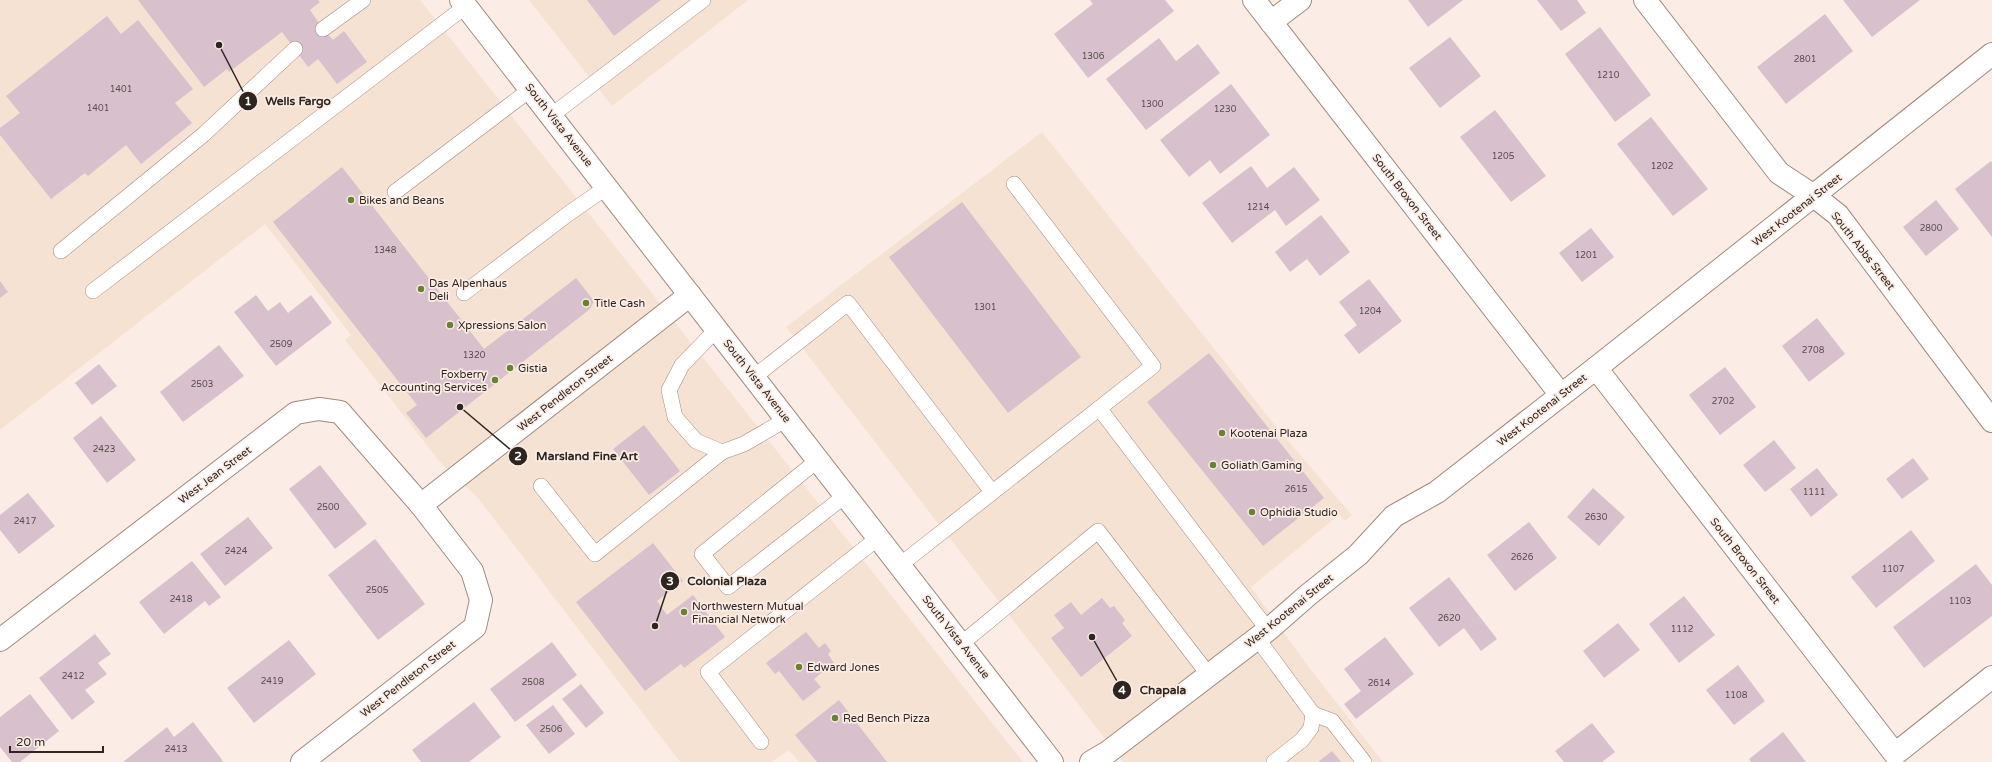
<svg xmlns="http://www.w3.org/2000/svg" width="1992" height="762" viewBox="0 0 1992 762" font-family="'Varela Round',sans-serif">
  <rect width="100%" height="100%" fill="#fbede5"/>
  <g fill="#f6e2d3">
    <path d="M0 0H420L1023 762H799L789 750 772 762H680L478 498 439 461 345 340 351 335 265 224 0 430Z"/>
    <path d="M529 0H748L612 106Z"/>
    <path d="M1042 132 1282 434 1352 515 1345 521 1339 515 1251 587 1308 666 1383 762H1123L786 327Z"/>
  </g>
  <g fill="#d8c1cd">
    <path d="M138 0H318L320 2 310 10 323 29 333 40 344 31 367 62 337 84 318 59 308 67 282 32 229 72 227 69 204 87Z"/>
    <path d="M587 0H661L614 36Z"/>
    <path d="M1090 0H1165L1174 11 1088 78 1054 34 1093 4Z"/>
    <path d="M1408 0H1463L1428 27Z"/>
    <path d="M1537 0H1577L1586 13 1561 31Z"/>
    <path d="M1843 0H1920L1872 37Z"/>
    <path d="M1825 14 1853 51 1786 104 1757 67Z"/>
    <path d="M107 16 121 34 138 20 193 89 175 103 192 123 141 164 126 145 88 176 85 173 51 199 0 135V128L20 113 6 96Z"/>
    <path d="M1600 27 1651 95 1615 122 1565 54Z"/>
    <path d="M1450 37 1481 76 1440 108 1409 68Z"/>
    <path d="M1159 38 1176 61 1198 44 1220 73 1146 130 1106 79Z"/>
    <path d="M1231 84 1270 135 1220 174 1210 160 1189 177 1160 140Z"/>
    <path d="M1495 110 1546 176 1511 202 1460 137Z"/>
    <path d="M1651 117 1708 189 1673 216 1617 144Z"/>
    <path d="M1991 161 1992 163V237L1955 189Z"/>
    <path d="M1251 166 1267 188 1294 167 1320 200 1286 226 1275 210 1232 243 1202 203Z"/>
    <path d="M342 167 484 349 576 278 594 301 590 309 426 438 406 413 417 405 273 222Z"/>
    <path d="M1936 200 1959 229 1926 256 1903 227Z"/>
    <path d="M962 202 1081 357 1008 413 889 257Z"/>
    <path d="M1321 215 1350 252 1320 276 1307 259 1290 272 1275 252Z"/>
    <path d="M1591 228 1614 257 1582 282 1559 253Z"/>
    <path d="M1369 279 1402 321 1359 354 1344 335 1357 325 1339 302Z"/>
    <path d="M0 281 8 292 0 298Z"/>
    <path d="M256 295 268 311 280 302 288 313 311 295 332 323 276 366 234 312Z"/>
    <path d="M1817 318 1845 354 1809 382 1782 346Z"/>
    <path d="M219 345 244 376 183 422 160 392Z"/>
    <path d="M1209 353 1324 498 1263 546 1147 402Z"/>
    <path d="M99 364 117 386 92 405 75 383Z"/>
    <path d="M1725 367 1756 407 1720 435 1689 395Z"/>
    <path d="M101 416 136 460 107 483 73 438Z"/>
    <path d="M644 425 680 471 649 495 613 449Z"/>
    <path d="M1774 440 1796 468 1765 492 1743 465Z"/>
    <path d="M1913 458 1929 479 1902 499 1886 479Z"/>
    <path d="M320 465 367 524 335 549 289 489Z"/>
    <path d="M1817 468 1838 495 1811 517 1790 489Z"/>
    <path d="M1593 488 1625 517 1599 546 1567 517Z"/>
    <path d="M28 493 55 526 19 554 0 530V515Z"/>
    <path d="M248 517 273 548 225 586 200 554Z"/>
    <path d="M1529 522 1557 558 1515 591 1487 555Z"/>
    <path d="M1911 530 1935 561 1876 608 1851 577Z"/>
    <path d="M375 539 425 604 378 640 328 575Z"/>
    <path d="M653 543 683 581 657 601 667 615 693 595 725 637 684 668 681 664 645 691 576 602Z"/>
    <path d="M192 561 221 597 209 606 205 601 164 634 139 602Z"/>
    <path d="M1976 564 1992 585V616L1924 668 1893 627Z"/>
    <path d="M1449 577 1497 639 1481 651 1464 628 1439 647 1409 608Z"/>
    <path d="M1684 596 1715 635 1679 663 1649 624Z"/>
    <path d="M1102 598 1110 608 1114 606 1125 620 1122 623 1132 636 1081 677 1051 638 1064 628 1054 615 1071 602 1081 615Z"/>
    <path d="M1618 623 1640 650 1604 678 1583 651Z"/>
    <path d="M806 632 819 648 825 643 831 651 828 654 834 663 814 679 821 687 803 701 779 671 775 674 766 663Z"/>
    <path d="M95 634 111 654 98 663 107 674 85 690 95 702 72 720 39 678Z"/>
    <path d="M1385 637 1414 674 1356 719 1344 704 1361 691 1344 669Z"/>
    <path d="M289 640 316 674 254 723 227 688Z"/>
    <path d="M552 642 577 675 515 722 490 689Z"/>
    <path d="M1738 665 1765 701 1734 725 1706 690Z"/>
    <path d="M581 684 604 713 586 728 562 699Z"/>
    <path d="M30 694 59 731 20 762H12L0 747V717Z"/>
    <path d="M839 700 887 762H817L795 735Z"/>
    <path d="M474 702 501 737 469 762H421L412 750Z"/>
    <path d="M553 705 575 734 549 754 526 725Z"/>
    <path d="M193 722 223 761 221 762H123L167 727 174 737Z"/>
    <path d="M1592 723 1615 752 1602 762H1564L1555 751Z"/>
    <path d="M1783 732 1806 762H1751L1749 759Z"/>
    <path d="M1332 751 1341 762H1318Z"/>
  </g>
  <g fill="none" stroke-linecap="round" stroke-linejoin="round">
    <defs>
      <g id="service">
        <path d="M323 29 363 0"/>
        <path d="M552 115 703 0"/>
        <path d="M395 192 531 89"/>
        <path d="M61 251 203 135 295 49"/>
        <path d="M93 291 466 6"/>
        <path d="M464 293 568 214 607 187"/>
        <path d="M717 329 682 365 669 390 675 417 696 441 722 452 744 444 787 419"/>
        <path d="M754 377 848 303 992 492"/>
        <path d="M1099 408 1268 630"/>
        <path d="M818 460 702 554 728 587 846 495"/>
        <path d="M541 486 595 554 722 452"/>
        <path d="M900 565 1153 366 1014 184"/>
        <path d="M1257 638 1313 714 1311 728 1302 740 1274 762"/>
        <path d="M961 644 1098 531 1208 674"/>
        <path d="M1313 714 1332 721 1364 762"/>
        <path d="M761 742 708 672 878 538"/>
      </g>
      <g id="minor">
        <path d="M1254 0 1561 395"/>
        <path d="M1645 0 1779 173 1814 196 1838 215 1992 421"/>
        <path d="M1271 22 1300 0"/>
        <path d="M1596 368 1895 754 1992 677"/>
        <path d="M0 640 296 413 319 409 340 412 421 505"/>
        <path d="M302 762 475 627 481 600 472 571 421 505 690 295"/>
      </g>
      <path id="tertiary" d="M1091 762 1108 752 1268 630 1308 595 1358 555 1394 516 1437 492 1596 368 1992 54"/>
      <path id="primary" d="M461 0 1052 762"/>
    </defs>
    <use href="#service" stroke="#a08a7f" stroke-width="16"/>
    <use href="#minor" stroke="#a08a7f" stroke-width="24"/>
    <use href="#tertiary" stroke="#a08a7f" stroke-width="24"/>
    <use href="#primary" stroke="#a08a7f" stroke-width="24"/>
    <use href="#service" stroke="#fff" stroke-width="15"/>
    <use href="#minor" stroke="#fff" stroke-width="22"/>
    <use href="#tertiary" stroke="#fff" stroke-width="22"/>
    <use href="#primary" stroke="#fff" stroke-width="22"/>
  </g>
  <g fill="#698133" stroke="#fbede5" stroke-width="1.5">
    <circle cx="351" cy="200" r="4"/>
    <circle cx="421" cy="289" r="4"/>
    <circle cx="586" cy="303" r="4"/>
    <circle cx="450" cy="325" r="4"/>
    <circle cx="510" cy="368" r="4"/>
    <circle cx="495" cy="380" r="4"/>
    <circle cx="1222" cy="433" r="4"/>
    <circle cx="1213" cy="465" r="4"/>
    <circle cx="1252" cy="512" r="4"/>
    <circle cx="684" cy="612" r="4"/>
    <circle cx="799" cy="667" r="4"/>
    <circle cx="835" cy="718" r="4"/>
  </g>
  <g text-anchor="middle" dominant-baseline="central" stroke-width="3.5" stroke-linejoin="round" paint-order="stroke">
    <g font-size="9" fill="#584c4c">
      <text x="1093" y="56">1306</text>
      <text x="1805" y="59">2801</text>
      <text x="1608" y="75">1210</text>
      <text x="121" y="89">1401</text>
      <text x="1152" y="104">1300</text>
      <text x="98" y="108">1401</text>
      <text x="1225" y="109">1230</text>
      <text x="1503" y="156">1205</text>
      <text x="1662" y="166">1202</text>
      <text x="1258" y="207">1214</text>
      <text x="1931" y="228">2800</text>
      <text x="385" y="250">1348</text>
      <text x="1586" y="255">1201</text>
      <text x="985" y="307">1301</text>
      <text x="1370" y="311">1204</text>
      <text x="281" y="344">2509</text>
      <text x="1813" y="350">2708</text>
      <text x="474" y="355">1320</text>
      <text x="202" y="384">2503</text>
      <text x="1723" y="401">2702</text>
      <text x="104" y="449">2423</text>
      <text x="1296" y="489">2615</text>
      <text x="1814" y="492">1111</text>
      <text x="328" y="507">2500</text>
      <text x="1596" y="517">2630</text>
      <text x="25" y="521">2417</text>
      <text x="236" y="551">2424</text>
      <text x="1522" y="557">2626</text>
      <text x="1893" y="569">1107</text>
      <text x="377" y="590">2505</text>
      <text x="181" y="599">2418</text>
      <text x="1960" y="601">1103</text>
      <text x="1449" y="618">2620</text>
      <text x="1682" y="629">1112</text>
      <text x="73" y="676">2412</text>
      <text x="272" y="681">2419</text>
      <text x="533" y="682">2508</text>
      <text x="1379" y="683">2614</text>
      <text x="1736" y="695">1108</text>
      <text x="551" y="729">2506</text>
      <text x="176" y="749">2413</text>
    </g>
    <g font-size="11" fill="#2e2521" stroke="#fbede5">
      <text transform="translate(559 125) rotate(52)">South Vista Avenue</text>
      <text transform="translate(1407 197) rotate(52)">South Broxon Street</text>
      <text transform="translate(1797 210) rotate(-38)">West Kootenai Street</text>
      <text transform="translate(1863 251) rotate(52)">South Abbs Street</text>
      <text transform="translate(757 381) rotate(52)">South Vista Avenue</text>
      <text transform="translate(565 393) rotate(-38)">West Pendleton Street</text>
      <text transform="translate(1542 410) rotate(-38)">West Kootenai Street</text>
      <text transform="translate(215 475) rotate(-37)">West Jean Street</text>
      <text transform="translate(1745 561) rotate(52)">South Broxon Street</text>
      <text transform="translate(1289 611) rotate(-39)">West Kootenai Street</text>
      <text transform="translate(956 637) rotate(52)">South Vista Avenue</text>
      <text transform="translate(408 679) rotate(-38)">West Pendleton Street</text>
    </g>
    <g font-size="11" fill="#2e2521" stroke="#fbede5" text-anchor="start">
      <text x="359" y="200">Bikes and Beans</text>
      <text x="429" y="283">Das Alpenhaus<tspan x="429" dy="13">Deli</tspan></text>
      <text x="594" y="303">Title Cash</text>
      <text x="458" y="325">Xpressions Salon</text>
      <text x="518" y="368">Gistia</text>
      <text x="487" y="374" text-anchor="end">Foxberry<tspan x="487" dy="13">Accounting Services</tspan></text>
      <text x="1230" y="433">Kootenai Plaza</text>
      <text x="1221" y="465">Goliath Gaming</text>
      <text x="1260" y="512">Ophidia Studio</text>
      <text x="692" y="606">Northwestern Mutual<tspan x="692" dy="13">Financial Network</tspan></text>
      <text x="807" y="667">Edward Jones</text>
      <text x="843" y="718">Red Bench Pizza</text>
    </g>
  </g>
  <path fill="none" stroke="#2e2521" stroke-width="1.5" d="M219 45L248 101M460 407L518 456M655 626L670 581M1092 637L1122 690"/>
  <g fill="#2e2521" stroke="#fbede5" stroke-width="1.5">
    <circle cx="219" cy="45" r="4"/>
    <circle cx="460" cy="407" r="4"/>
    <circle cx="655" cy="626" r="4"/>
    <circle cx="1092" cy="637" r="4"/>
    <circle cx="248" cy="101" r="10"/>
    <circle cx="518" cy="456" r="10"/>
    <circle cx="670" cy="581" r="10"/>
    <circle cx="1122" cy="690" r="10"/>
  </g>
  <g font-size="12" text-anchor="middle" font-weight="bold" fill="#fff">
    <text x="248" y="105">1</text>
    <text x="518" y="460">2</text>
    <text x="670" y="585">3</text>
    <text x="1122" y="694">4</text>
  </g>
  <g font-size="12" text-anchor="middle" font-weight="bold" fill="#2e2521" stroke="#fbede5" stroke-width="3.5" stroke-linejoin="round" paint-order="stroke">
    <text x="298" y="105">Wells Fargo</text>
    <text x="587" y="460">Marsland Fine Art</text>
    <text x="727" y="585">Colonial Plaza</text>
    <text x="1163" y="694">Chapala</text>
  </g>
  <path d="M10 746v6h93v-6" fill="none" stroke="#2e2521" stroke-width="2"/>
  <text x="16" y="746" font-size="12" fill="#2e2521" stroke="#fbede5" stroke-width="3" paint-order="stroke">20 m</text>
</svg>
